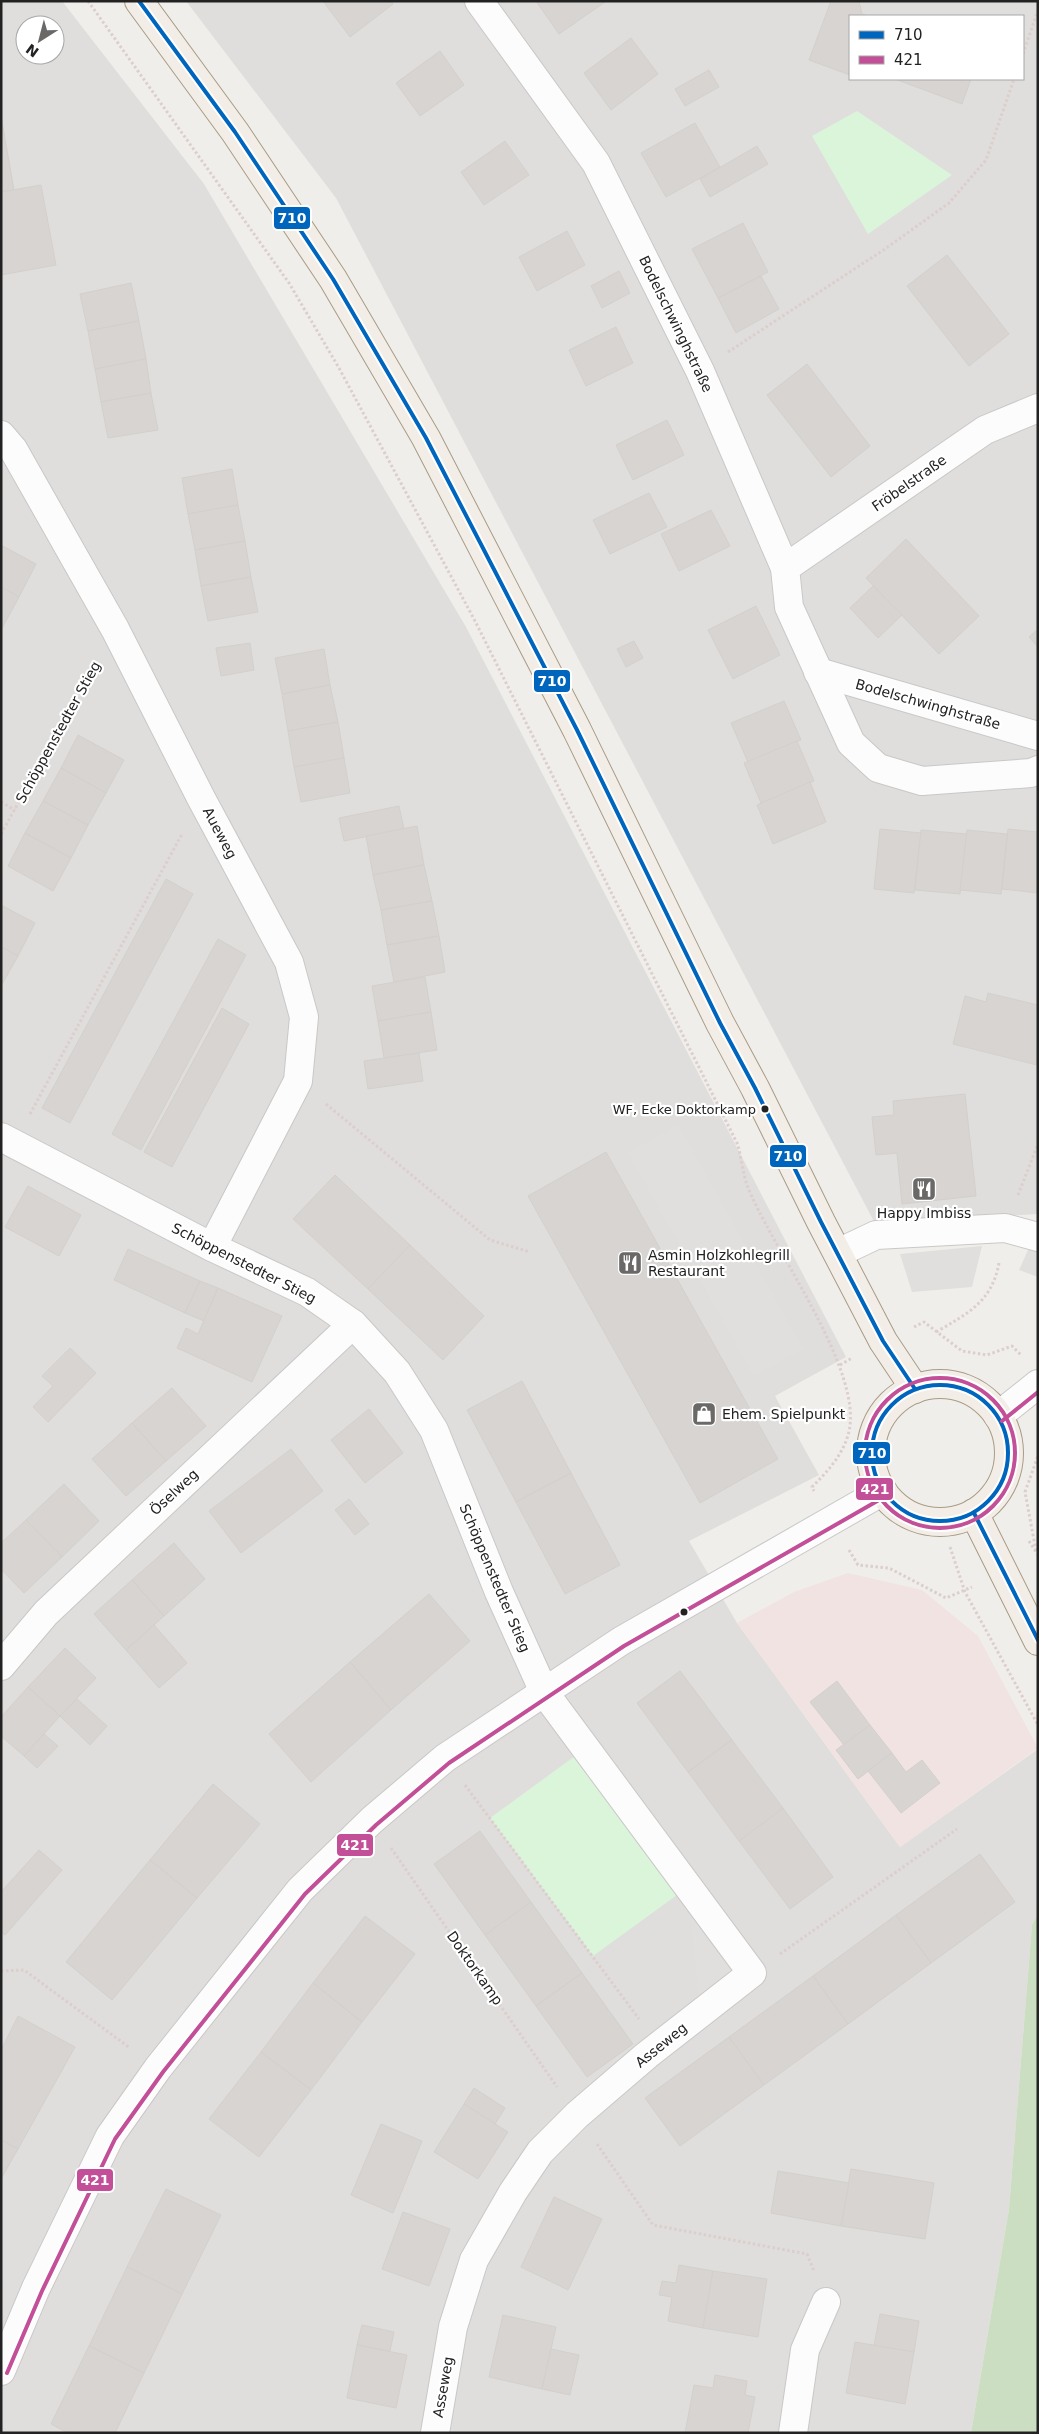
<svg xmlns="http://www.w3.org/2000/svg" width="1039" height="2434" viewBox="0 0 1039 2434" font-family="'DejaVu Sans',sans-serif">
  <rect width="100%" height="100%" fill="#f0eeeb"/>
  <g fill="#dfdedc" fill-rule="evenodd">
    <path d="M1 1H62L204 184 466 627 846 1357 775 1396 819 1475 689 1541 737 1623 900 1847 1038 1749V1914L1032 1925 1009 2209 971 2433H1ZM25 25H55V55H25Z"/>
    <path d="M186 1H1038V1214L962 1218 879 1231 336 198ZM850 16H1023V79H850Z"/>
  </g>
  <path fill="#f1e3e1" d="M848 1573 922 1590 978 1636 1038 1748 900 1847 737 1623 794 1592Z"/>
  <path fill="#cbdec1" d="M1038 1914V2433H971L1009 2209 1032 1925Z"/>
  <g fill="#daf5da">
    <path d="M857 111 952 175 868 234 812 136Z"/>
    <path d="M586 1748 688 1887 593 1956 490 1818Z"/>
  </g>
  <g fill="#e0dfde">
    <path d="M678 1125 803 1349 754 1376 628 1153Z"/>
    <path d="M1038 1228V1277L1019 1270Z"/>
    <path d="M982 1246 972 1287 912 1292 900 1254Z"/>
    <path d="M688 1886 752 1973 700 2014Z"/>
  </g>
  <g fill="#d7d4d2" stroke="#d3d0cc">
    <path d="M323 1H391L393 4 350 37Z"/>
    <path d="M536 1H604L605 2 559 34Z"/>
    <path d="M831 1H859L862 14 868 16H850V75L809 60Z"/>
    <path d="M631 38 658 74 611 110 584 73Z"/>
    <path d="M440 51 464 85 420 116 396 83Z"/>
    <path d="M709 70 719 87 685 106 675 89Z"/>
    <path d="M895 79H971L962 104Z"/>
    <path d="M1 116 14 190 1 192Z"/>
    <path d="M695 123 720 167 666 197 641 153Z"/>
    <path d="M505 141 529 175 484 205 461 172Z"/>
    <path d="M757 146 768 164 710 197 700 179Z"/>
    <path d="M41 185 56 265 1 275V192Z"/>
    <path d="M743 223 768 272 718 298 692 249Z"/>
    <path d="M567 231 585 265 537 291 519 257Z"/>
    <path d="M947 255 1009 334 969 366 907 286Z"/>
    <path d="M619 271 630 293 602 308 591 286Z"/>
    <path d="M761 276 779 309 736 333 718 298Z"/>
    <path d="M131 283 139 321 88 331 80 294Z"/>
    <path d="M139 321 146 359 95 369 88 331Z"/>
    <path d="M616 327 633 363 586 386 569 350Z"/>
    <path d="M146 359 151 393 101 402 95 369Z"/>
    <path d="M807 364 870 446 831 477 767 395Z"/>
    <path d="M151 393 158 430 108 438 101 402Z"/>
    <path d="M667 420 684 455 633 480 616 445Z"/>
    <path d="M232 469 238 505 188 514 182 478Z"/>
    <path d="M649 493 667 527 610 554 593 520Z"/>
    <path d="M238 505 245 541 195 550 188 514Z"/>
    <path d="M711 510 730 546 679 571 661 534Z"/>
    <path d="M906 539 979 616 939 654 866 578Z"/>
    <path d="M245 541 251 577 201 586 195 550Z"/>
    <path d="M1 545 36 564 19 597 1 587Z"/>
    <path d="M251 577 258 612 208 621 201 586Z"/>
    <path d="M873 586 902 615 878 638 850 608Z"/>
    <path d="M1 587 19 597 1 630Z"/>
    <path d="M756 606 780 655 733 679 708 630Z"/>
    <path d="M1038 629V647L1029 637Z"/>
    <path d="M634 641 643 658 626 667 617 649Z"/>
    <path d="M250 643 254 670 221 676 216 648Z"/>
    <path d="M324 649 330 685 282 694 275 658Z"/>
    <path d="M330 685 338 722 288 731 282 694Z"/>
    <path d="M784 701 801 740 748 762 731 723Z"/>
    <path d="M338 722 344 758 294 767 288 731Z"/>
    <path d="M78 735 124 760 106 793 61 768Z"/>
    <path d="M797 741 814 781 761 803 744 763Z"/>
    <path d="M344 758 350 793 301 802 294 767Z"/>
    <path d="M61 768 106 793 88 825 43 801Z"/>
    <path d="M810 782 826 822 773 844 757 805Z"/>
    <path d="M43 801 88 825 71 858 25 833Z"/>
    <path d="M399 806 404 829 344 841 339 818Z"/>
    <path d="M417 826 424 865 373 875 366 836Z"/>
    <path d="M880 829 921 833 914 893 874 889Z"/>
    <path d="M1008 829 1038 832V893L1002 889Z"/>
    <path d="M921 830 967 834 960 894 915 890Z"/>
    <path d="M967 830 1007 834 1001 894 960 890Z"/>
    <path d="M25 833 71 858 53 891 8 866Z"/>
    <path d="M424 865 432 901 381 910 373 875Z"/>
    <path d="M166 879 193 894 70 1123 42 1108Z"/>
    <path d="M432 901 439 936 387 945 381 910Z"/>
    <path d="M1 905 35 923 18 956 1 947Z"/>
    <path d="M439 936 445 972 394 982 387 945Z"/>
    <path d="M218 939 246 955 141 1150 112 1134Z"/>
    <path d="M1 947 18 956 1 986Z"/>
    <path d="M425 977 431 1012 378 1021 372 986Z"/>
    <path d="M988 993 1038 1005 1037 1065 953 1044 965 996 986 1002Z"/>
    <path d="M222 1008 249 1024 172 1167 144 1152Z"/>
    <path d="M431 1012 437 1050 384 1058 378 1021Z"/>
    <path d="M419 1053 423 1081 368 1089 364 1061Z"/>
    <path d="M965 1094 976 1196 902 1204 897 1153 876 1155 872 1117 894 1115 893 1101Z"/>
    <path d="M606 1152 778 1459 700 1503 528 1196Z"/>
    <path d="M335 1175 410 1245 368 1289 293 1219Z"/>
    <path d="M28 1186 81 1215 59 1256 5 1227Z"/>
    <path d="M410 1245 484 1316 443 1360 368 1289Z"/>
    <path d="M128 1249 200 1281 185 1313 114 1280Z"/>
    <path d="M200 1281 218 1288 204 1321 185 1313Z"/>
    <path d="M218 1288 282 1316 252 1382 177 1348 186 1328 198 1334Z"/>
    <path d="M70 1348 96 1373 48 1422 33 1407 53 1386 42 1376Z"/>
    <path d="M522 1381 571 1473 516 1502 467 1410Z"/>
    <path d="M172 1388 206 1426 166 1461 132 1423Z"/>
    <path d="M369 1409 403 1453 365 1483 331 1440Z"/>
    <path d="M132 1423 166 1461 126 1496 92 1459Z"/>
    <path d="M291 1449 323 1491 241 1553 209 1511Z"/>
    <path d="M571 1473 620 1565 565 1594 516 1502Z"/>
    <path d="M64 1484 99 1521 62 1557 26 1520Z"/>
    <path d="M349 1499 369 1524 355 1535 335 1510Z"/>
    <path d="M26 1520 62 1557 24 1593 1 1569V1543Z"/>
    <path d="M174 1543 205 1579 164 1616 132 1580Z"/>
    <path d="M132 1580 164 1616 126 1650 94 1614Z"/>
    <path d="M429 1594 470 1641 391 1710 350 1662Z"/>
    <path d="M154 1625 187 1663 159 1688 126 1650Z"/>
    <path d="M65 1648 96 1678 60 1716 28 1687Z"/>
    <path d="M350 1662 391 1710 311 1782 269 1734Z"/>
    <path d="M680 1671 732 1740 688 1772 637 1703Z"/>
    <path d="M837 1681 870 1725 844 1745 810 1702Z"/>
    <path d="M28 1687 60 1716 24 1756 1 1736V1717Z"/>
    <path d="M77 1699 107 1726 90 1745 60 1716Z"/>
    <path d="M870 1725 892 1753 858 1779 836 1750Z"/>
    <path d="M44 1734 58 1746 37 1768 24 1756Z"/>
    <path d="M732 1740 783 1808 739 1841 688 1772Z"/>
    <path d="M892 1753 906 1772 922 1760 940 1783 901 1813 868 1771Z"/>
    <path d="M213 1784 260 1824 197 1898 150 1860Z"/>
    <path d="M783 1808 833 1877 790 1909 739 1841Z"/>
    <path d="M480 1831 531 1902 485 1935 434 1864Z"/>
    <path d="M39 1850 62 1870 5 1935 1 1932V1892Z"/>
    <path d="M980 1854 1015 1902 931 1963 896 1915Z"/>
    <path d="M150 1860 197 1898 112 2000 66 1962Z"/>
    <path d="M531 1902 582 1973 536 2006 485 1935Z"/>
    <path d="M896 1915 931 1963 848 2024 813 1976Z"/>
    <path d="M365 1916 415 1954 362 2022 313 1983Z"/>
    <path d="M582 1973 633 2044 587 2077 536 2006Z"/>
    <path d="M813 1976 848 2024 764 2085 729 2037Z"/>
    <path d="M313 1983 362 2022 311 2090 261 2052Z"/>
    <path d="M18 2016 75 2047 18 2149 1 2140V2050Z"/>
    <path d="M729 2037 764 2085 680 2146 645 2098Z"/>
    <path d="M261 2052 311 2090 259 2157 209 2119Z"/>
    <path d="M474 2088 505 2108 495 2124 464 2104Z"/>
    <path d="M464 2104 508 2132 478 2179 434 2152Z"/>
    <path d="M381 2124 422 2141 393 2213 351 2195Z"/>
    <path d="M1 2140 18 2149 1 2179Z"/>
    <path d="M851 2169 934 2183 925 2239 841 2226Z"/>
    <path d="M778 2171 849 2183 841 2226 771 2213Z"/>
    <path d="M166 2189 221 2215 182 2294 127 2267Z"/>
    <path d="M554 2197 602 2219 568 2290 521 2267Z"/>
    <path d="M403 2212 450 2229 429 2286 382 2269Z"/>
    <path d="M679 2265 713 2271 703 2328 668 2321 672 2297 659 2295 662 2281 676 2283Z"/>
    <path d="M127 2267 182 2294 144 2373 89 2346Z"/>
    <path d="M713 2271 767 2279 758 2337 703 2328Z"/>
    <path d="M880 2314 919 2321 914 2352 874 2346Z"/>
    <path d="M503 2315 556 2327 542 2389 489 2377Z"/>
    <path d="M362 2325 394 2332 390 2351 357 2345Z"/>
    <path d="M855 2342 914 2352 905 2404 846 2393Z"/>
    <path d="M357 2345 407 2355 396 2408 347 2398Z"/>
    <path d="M89 2346 144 2373 115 2433H68L51 2424Z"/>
    <path d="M551 2349 579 2355 570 2395 542 2389Z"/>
    <path d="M715 2375 747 2381 745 2395 755 2397 748 2433H685L694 2385 713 2388Z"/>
  </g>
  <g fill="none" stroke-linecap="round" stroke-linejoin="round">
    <defs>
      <g id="minor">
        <path d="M479 1 596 163 700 371 785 568 789 607 851 743 878 768 922 781 1031 773 1038 770"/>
        <path d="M1 435 13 449 115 629 201 798 289 962 304 1017 298 1081 212 1247"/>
        <path d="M785 568 985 430 1038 408"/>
        <path d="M818 672 1038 736"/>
        <path d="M1 1137 212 1247 307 1292 353 1324 397 1372 434 1430 499 1592 544 1692 752 1973 647 2055 577 2115 540 2152 513 2192 474 2260 453 2327 435 2433"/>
        <path d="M838 1253 876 1235 1005 1228 1038 1237"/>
        <path d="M998 1416 1038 1384"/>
        <path d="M1 1666 46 1613 353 1324"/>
        <path d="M1 2371 36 2288 110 2136 158 2068 300 1890 372 1820 445 1758 621 1641 883 1491"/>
        <path d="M793 2433 805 2350 826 2302"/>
      </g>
      <g id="major">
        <path d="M139 1 235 132 333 279 426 438 577 730 720 1023 755 1088 821 1222 883 1341 915 1389"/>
        <circle cx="940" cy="1453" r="69"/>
        <path d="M974 1513 1038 1641"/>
      </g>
    </defs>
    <use href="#minor" stroke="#c9c8c7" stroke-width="30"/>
    <use href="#major" stroke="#a79c86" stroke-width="30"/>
    <g stroke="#dccecd" stroke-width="3" stroke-dasharray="2.5 2.5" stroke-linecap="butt">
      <path d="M88 1 289 283 339 368 474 619 738 1145C741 1158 743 1173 747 1185 770 1246 867 1373 848 1435 842 1456 827 1472 812 1487L814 1491"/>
      <path d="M1023 54 1038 10"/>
      <path d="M728 352 885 249 949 203 986 160 1014 79"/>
      <path d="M1 802 15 810"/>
      <path d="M1 834 95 664"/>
      <path d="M326 1104 490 1240 530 1252"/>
      <path d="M30 1114 182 834"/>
      <path d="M1018 1195 1038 1144"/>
      <path d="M914 1327 924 1322 962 1351 987 1355 1012 1346 1021 1355"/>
      <path d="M936 1332C967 1314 992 1302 999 1263"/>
      <path d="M840 1365 852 1358"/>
      <path d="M1029 1541 1038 1555"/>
      <path d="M950 1547 965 1592 1038 1725"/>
      <path d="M849 1550 858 1565 889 1568 946 1598 972 1587"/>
      <path d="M1036 1551 1025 1492 1038 1456"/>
      <path d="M465 1785 639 2019"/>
      <path d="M391 1848 557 2087"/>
      <path d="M780 1954 957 1829"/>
      <path d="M1 1971 24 1970 130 2048"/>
      <path d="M597 2144 653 2225 807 2254 814 2271"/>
    </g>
    <use href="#minor" stroke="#fdfcfc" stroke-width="28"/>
    <use href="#major" stroke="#f3ede7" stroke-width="28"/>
    <defs>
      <g id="bus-1">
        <path d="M139 1 235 132 333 279 426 438 577 730 720 1023 755 1088 821 1222 883 1341 915 1389"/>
        <circle cx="940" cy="1453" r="68"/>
        <path d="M974 1513 1038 1640"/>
      </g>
      <g id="bus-2">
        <circle cx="940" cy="1453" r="75"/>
        <path d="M1002 1421 1038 1392"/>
        <path d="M7 2373 42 2291 115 2139 163 2072 305 1894 376 1825 449 1763 624 1646 886 1496"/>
      </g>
    </defs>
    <use href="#bus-1" stroke="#fff" stroke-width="8"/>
    <use href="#bus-2" stroke="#fff" stroke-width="8"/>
    <use href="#bus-1" stroke="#0065bd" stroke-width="4"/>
    <use href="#bus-2" stroke="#c24f97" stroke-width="4"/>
  </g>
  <defs>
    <symbol id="restaurant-square" viewBox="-11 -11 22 22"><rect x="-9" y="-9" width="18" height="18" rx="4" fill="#6a6968" stroke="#fff"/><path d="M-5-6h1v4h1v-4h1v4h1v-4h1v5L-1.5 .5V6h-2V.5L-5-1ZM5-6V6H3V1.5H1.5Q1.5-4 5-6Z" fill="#fff"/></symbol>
    <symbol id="shop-square" viewBox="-11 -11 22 22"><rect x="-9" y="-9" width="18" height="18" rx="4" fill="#6a6968" stroke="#fff"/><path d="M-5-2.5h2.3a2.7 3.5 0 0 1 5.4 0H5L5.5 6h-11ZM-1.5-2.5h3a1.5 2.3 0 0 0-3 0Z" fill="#fff"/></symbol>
  </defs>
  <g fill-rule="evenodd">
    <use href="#restaurant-square" x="910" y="1175" width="28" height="28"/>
    <use href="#restaurant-square" x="616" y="1249" width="28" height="28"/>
    <use href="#shop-square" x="690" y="1400" width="28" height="28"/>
  </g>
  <g fill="#222" stroke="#fff" stroke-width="2">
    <circle cx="765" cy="1109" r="4.5"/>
    <circle cx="684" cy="1612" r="4.5"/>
  </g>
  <g text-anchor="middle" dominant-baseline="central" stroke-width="4.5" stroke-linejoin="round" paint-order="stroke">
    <g font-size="13" fill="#222" stroke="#fff" text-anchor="end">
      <text x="756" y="1109">WF, Ecke Doktorkamp</text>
    </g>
    <g font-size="14" fill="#222" stroke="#fff">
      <text transform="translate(676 324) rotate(64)">Bodelschwinghstraße</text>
      <text transform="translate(909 483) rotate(-35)">Fröbelstraße</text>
      <text transform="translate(928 704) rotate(16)">Bodelschwinghstraße</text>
      <text transform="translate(58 732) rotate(-61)">Schöppenstedter Stieg</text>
      <text transform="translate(220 833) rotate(62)">Aueweg</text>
      <text transform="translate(244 1263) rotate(27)">Schöppenstedter Stieg</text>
      <text transform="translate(174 1492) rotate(-43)">Öselweg</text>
      <text transform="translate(495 1578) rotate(67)">Schöppenstedter Stieg</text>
      <text transform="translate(475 1968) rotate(55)">Doktorkamp</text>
      <text transform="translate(661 2045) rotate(-39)">Asseweg</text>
      <text transform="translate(443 2387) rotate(-80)">Asseweg</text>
    </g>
    <g font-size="14" fill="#222" stroke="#fff" text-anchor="start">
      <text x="924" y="1213" text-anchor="middle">Happy Imbiss</text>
      <text x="648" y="1255">Asmin Holzkohlegrill<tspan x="648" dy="16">Restaurant</tspan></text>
      <text x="722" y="1414">Ehem. Spielpunkt</text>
    </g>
  </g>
  <g stroke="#fff" stroke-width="2">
    <rect x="273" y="206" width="38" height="24" rx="5" fill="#0065bd"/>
    <rect x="533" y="669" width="38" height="24" rx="5" fill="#0065bd"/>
    <rect x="769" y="1144" width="38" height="24" rx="5" fill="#0065bd"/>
    <rect x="852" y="1441" width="39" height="24" rx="5" fill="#0065bd"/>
    <rect x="855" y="1477" width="39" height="24" rx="5" fill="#c24f97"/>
    <rect x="336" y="1833" width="38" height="24" rx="5" fill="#c24f97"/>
    <rect x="76" y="2168" width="38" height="24" rx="5" fill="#c24f97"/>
  </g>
  <g font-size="14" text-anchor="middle" font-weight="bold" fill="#fff">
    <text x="292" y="223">710</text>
    <text x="552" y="686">710</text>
    <text x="788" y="1161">710</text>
    <text x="872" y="1458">710</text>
    <text x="875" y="1494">421</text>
    <text x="355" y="1850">421</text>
    <text x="95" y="2185">421</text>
  </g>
  <rect width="1039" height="2434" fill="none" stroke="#222222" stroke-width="5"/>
  <rect x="849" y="15" width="175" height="65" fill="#ffffff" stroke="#a7a7a7"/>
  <rect x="859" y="31" width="25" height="8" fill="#0065bd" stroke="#a7a7a7"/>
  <text x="894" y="40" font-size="15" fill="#222222">710</text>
  <rect x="859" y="56" width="25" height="8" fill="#c24f97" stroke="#a7a7a7"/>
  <text x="894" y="65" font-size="15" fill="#222222">421</text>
  <g transform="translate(40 40) rotate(216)"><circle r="24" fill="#ffffff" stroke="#a7a7a7"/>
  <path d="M0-4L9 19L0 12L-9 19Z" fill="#6a6968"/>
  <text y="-8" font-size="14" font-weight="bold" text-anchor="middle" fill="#222222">N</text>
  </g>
</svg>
